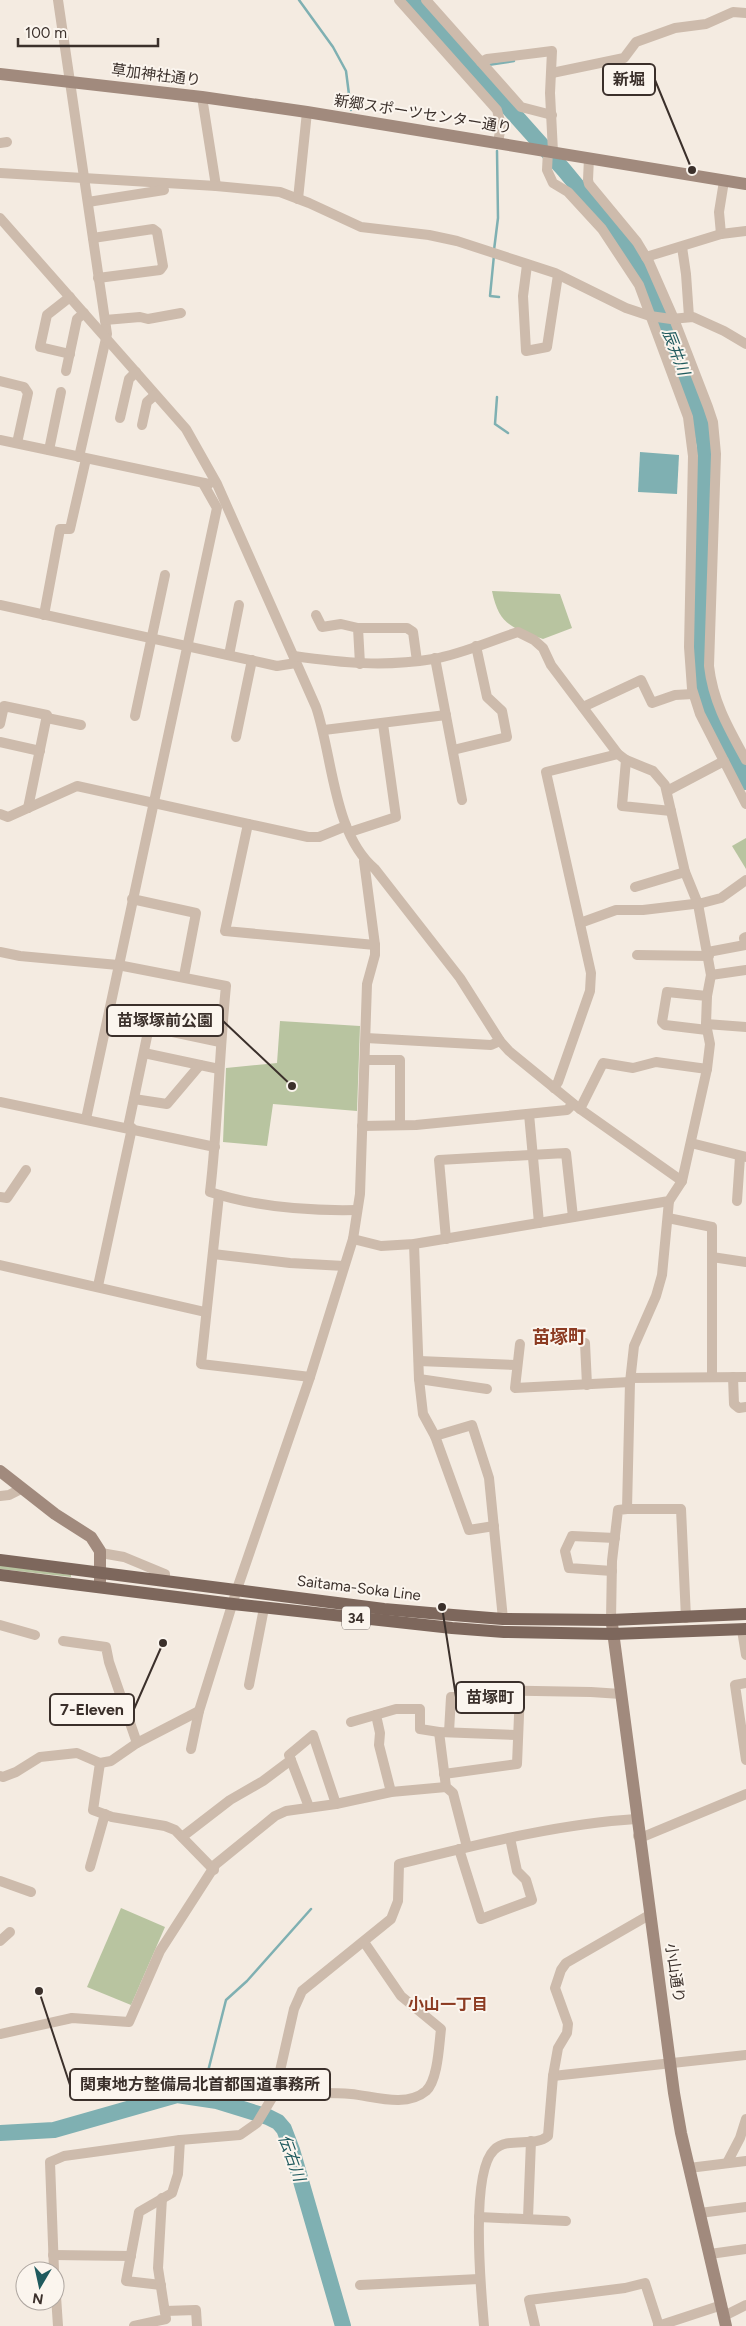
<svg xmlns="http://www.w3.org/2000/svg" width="746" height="2326" viewBox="0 0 746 2326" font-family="Figtree,'Noto Sans JP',sans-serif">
  <rect width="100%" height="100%" fill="#f4ebe1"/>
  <g fill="#b8c4a0">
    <path d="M492 591 560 594 572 628 543 639C513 628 499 626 492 591Z"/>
    <path d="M746 838V869L732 846Z"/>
    <path d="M280 1021 360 1026 357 1111 273 1104 267 1146 223 1142 226 1068 277 1063Z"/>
    <path d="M0 1565 71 1575V1577L0 1569Z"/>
    <path d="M121 1908 165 1927 131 2005 87 1987Z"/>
  </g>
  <path fill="#7fb0b2" d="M640 452 679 455 677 494 638 492Z"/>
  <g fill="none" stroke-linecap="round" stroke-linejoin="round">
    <g stroke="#7fb0b2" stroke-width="2.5">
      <path d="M299 0 333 47 346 71 351 110"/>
      <path d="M488 65 514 61"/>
      <path d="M471 68 480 67"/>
      <path d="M494 250 498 218 497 151"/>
      <path d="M494 255 490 296 499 297"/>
      <path d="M497 397 495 424 508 433"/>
      <path d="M201 2099 226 2000 247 1981 311 1909"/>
    </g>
    <g stroke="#7fb0b2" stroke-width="16">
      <path d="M412 0 564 170 630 250 652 291 695 403 701 425 705 448V485L699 660 701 684 707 707 746 782"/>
      <path d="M0 2133 54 2130 177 2095 217 2101 268 2117 278 2122 284 2129 292 2150 343 2326"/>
    </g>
    <g stroke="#cdbbac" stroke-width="10">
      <path d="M58 0 107 334 79 457"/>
      <path d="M399 0 497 110 501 125 498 143"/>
      <path d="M426 0 521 107 552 115"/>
      <path d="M481 62 487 59 552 51 550 93 553 152"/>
      <path d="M552 73 624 58 636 42 675 28 706 24 733 12 746 13"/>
      <path d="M202 97 216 186"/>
      <path d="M0 143 7 142"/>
      <path d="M548 151 547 170 553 183 568 192 602 229 639 285 688 417 693 456 689 647 692 689 700 714 746 804"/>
      <path d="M589 158 588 180 589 184 637 242 649 262 674 319 708 407 713 422 716 454 709 666C713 702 729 729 746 760"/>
      <path d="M0 173 216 186 280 192 309 203 361 227 429 235 457 241 555 273 626 308 650 316 671 319 693 317 724 331 746 344"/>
      <path d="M298 199 307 112"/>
      <path d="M88 202 164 190"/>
      <path d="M0 218 186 429 217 484 316 707C333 757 333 834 375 869L460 978 500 1041 509 1051 580 1109 682 1181"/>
      <path d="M721 234 719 212 724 181"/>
      <path d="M93 238 153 229 157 232 163 266 160 270 98 278"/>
      <path d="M682 247 686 274 689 317"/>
      <path d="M646 257 721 234 746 231"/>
      <path d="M527 265 523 296 526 351 547 347 558 275"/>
      <path d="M105 320 140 317 148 319 181 313"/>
      <path d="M70 354 40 347 47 315 70 297"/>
      <path d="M66 371 77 319 84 313"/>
      <path d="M0 381 24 387 28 393 17 443"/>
      <path d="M120 418 129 379 136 372"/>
      <path d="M142 425 147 402 155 395"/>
      <path d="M0 440 209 484"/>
      <path d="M49 450 61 392"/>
      <path d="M0 605 277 666 296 663"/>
      <path d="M44 615 60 529H70L86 459"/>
      <path d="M316 615 322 627 341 624 358 628 360 664"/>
      <path d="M358 628H407L413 632 417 661"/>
      <path d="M229 655 239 605"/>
      <path d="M294 656C343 663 384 667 433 659 462 654 490 641 518 632L534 640 543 648 551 665 618 754 626 760 653 771 665 785 685 872 698 904 711 975 707 996 706 1024 710 1044 707 1069 682 1181 669 1201 414 1244 381 1246 353 1239"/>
      <path d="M435 658 462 800"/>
      <path d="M583 707 641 680 652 703 675 695 693 694"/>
      <path d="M135 716 165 575"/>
      <path d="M47 718 81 725"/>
      <path d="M0 724 4 706 47 715 28 808"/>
      <path d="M324 730 446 715"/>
      <path d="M236 737 252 660"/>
      <path d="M0 742 40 751"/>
      <path d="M453 750 507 737 502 711 487 697 476 646"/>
      <path d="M626 760 622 806 671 811"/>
      <path d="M667 791 724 761"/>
      <path d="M0 814 8 817 77 786 308 837H319L346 826"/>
      <path d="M248 824 225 931 375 945"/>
      <path d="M350 832 396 817 383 724"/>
      <path d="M635 887 685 872"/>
      <path d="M132 899 196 913 184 976"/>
      <path d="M580 923 616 910H643L702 903 721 898 746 880"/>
      <path d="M0 952 20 956 118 965 226 986C219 1055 218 1124 210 1192 256 1207 309 1211 357 1210"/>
      <path d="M708 952 745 945 744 938 746 937"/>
      <path d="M637 955 709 956"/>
      <path d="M711 975 746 970"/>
      <path d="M707 996 667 992 662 1022 665 1025 707 1030"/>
      <path d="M706 1024 746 1027"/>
      <path d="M366 1038 491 1045 500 1041"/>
      <path d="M144 1053 219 1069"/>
      <path d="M365 1060H400V1125"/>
      <path d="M554 1088 558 1082 590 991 591 973 546 772 618 754"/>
      <path d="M134 1099 167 1104 200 1065"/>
      <path d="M0 1102 215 1147"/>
      <path d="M580 1109 603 1063 633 1068 656 1062 707 1069"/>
      <path d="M529 1114 539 1223"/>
      <path d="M86 1119 217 508 204 485"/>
      <path d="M362 1126 416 1125 567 1110 573 1104"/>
      <path d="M128 1127 149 1027 220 1042"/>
      <path d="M691 1143 746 1157"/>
      <path d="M219 1195 201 1364 310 1377"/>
      <path d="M0 1197 7 1198 26 1170"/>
      <path d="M737 1201 740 1157"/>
      <path d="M668 1218 712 1227V1257L746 1262"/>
      <path d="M446 1239 439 1160 566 1153 573 1217"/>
      <path d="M414 1244 419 1379 423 1414 435 1436 469 1530 494 1526"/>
      <path d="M213 1254 290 1263 344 1266"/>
      <path d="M712 1257V1377"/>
      <path d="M0 1265 205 1312"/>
      <path d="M98 1286 132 1128"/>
      <path d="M585 1343 587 1385"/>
      <path d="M520 1344 515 1388 630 1382"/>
      <path d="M419 1361 517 1365"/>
      <path d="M733 1377 734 1404 739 1408 746 1407"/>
      <path d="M631 1378 746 1377"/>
      <path d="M419 1379 487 1389"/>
      <path d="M435 1436 472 1425 489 1478 503 1619"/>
      <path d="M0 1496 9 1495 21 1489"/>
      <path d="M627 1509H681L686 1618"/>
      <path d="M101 1553 124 1557 165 1574V1582"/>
      <path d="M612 1571 569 1568 565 1551 572 1536 615 1538"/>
      <path d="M611 1620 612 1561 618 1510 627 1509 630 1382 634 1346 656 1296 662 1275 669 1201"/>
      <path d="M0 1625 35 1635"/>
      <path d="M742 1630 746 1655"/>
      <path d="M63 1641 106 1647 109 1662 137 1743"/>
      <path d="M746 1683 735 1685 746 1760"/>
      <path d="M249 1685 264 1608"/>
      <path d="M376 1715 380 1733 379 1745 391 1792"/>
      <path d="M351 1722 396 1709H420V1729L439 1732 517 1735"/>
      <path d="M439 1732 446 1787 453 1793 467 1847"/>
      <path d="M449 1732 451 1697H472L478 1690 591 1692 621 1694"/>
      <path d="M191 1749 199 1711 237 1589 310 1377 353 1239 360 1194 367 984 375 955V945L364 861"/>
      <path d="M100 1763 111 1761 137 1743 199 1711"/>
      <path d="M444 1774 517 1764 520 1691"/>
      <path d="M0 1776 3 1777 16 1772 40 1757 77 1753 100 1763 93 1810 112 1817 165 1826 175 1830 214 1870"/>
      <path d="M309 1807 289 1755 313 1735 336 1804"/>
      <path d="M638 1836H645L746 1794"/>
      <path d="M182 1837 230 1800 263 1781 291 1760"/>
      <path d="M459 1849 481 1919 532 1900 526 1880 517 1871 510 1838"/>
      <path d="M90 1867 105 1814"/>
      <path d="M0 1881 31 1892"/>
      <path d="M0 1941 10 1932"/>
      <path d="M0 2034 72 2018 129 2022 160 1951 216 1864 275 1816 286 1811 336 1804 391 1792 446 1787"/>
      <path d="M553 2076 746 2055"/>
      <path d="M275 2093C300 2094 326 2092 351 2094 373 2096 406 2108 426 2091 438 2080 439 2045 441 2029L401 1996 364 1942"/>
      <path d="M727 2163 740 2138 746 2119"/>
      <path d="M689 2168 746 2161"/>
      <path d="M700 2213 746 2207"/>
      <path d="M479 2217 566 2221"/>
      <path d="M528 2218 531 2141"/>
      <path d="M710 2254 746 2249"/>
      <path d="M53 2255 131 2256"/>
      <path d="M54 2271 50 2162 64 2156 180 2140 240 2135 257 2123 275 2093 294 2009 302 1991 391 1919 398 1901 399 1864C477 1845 556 1824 636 1819"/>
      <path d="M55 2281 58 2326"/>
      <path d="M161 2285 126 2281 139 2212 172 2193 178 2174 180 2140"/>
      <path d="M360 2285 479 2279"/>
      <path d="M165 2311 196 2310 197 2326"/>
      <path d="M724 2316 746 2305"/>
      <path d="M134 2326 166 2319 158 2268 162 2198"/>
      <path d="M484 2326C481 2292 470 2173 494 2150 508 2136 534 2148 548 2136L553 2076 558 2048 567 2033 568 2024 555 1988 561 1970 566 1963 651 1914"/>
      <path d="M535 2326 529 2300 625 2288 645 2283 659 2326"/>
      <path d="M658 2326 722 2305"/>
    </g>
    <g stroke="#a18a7d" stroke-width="12">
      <path d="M0 74 202 97 307 112 746 184"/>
      <path d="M0 1471 55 1514 91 1537 100 1551V1584"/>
      <path d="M612 1624 674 2093 681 2133 726 2326"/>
    </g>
    <g stroke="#7d675c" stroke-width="12">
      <path d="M0 1560 384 1609 453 1615 503 1619 611 1620 746 1614"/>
      <path d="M0 1575 233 1604 452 1628 504 1632 613 1634 746 1629"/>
    </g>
  </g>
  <g text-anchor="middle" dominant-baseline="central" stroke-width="4" stroke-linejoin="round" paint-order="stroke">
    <rect fill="#fbf5ee" stroke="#756b66" stroke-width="1" x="342" y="1606.5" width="28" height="23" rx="4"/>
    <g font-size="14" font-weight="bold" fill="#3b302b">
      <text x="356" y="1618">34</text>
    </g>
    <g font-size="15" fill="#3b302b" stroke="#fbf5ee">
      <text transform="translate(156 75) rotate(7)">草加神社通り</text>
      <text transform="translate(423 114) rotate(9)">新郷スポーツセンター通り</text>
      <text transform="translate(359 1588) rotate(7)">Saitama-Soka Line</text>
      <text transform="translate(675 1973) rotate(82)">小山通り</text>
    </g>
    <g font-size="16" font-style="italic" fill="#1f5a5e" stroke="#fbf5ee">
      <text transform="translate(676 352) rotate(69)">辰井川</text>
      <text transform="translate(292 2158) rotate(70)">伝右川</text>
    </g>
    <g font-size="16" font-weight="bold" fill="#8c3b22" stroke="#fbf5ee">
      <text x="448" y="2004">小山一丁目</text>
    </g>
    <g font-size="18" font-weight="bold" fill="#8c3b22" stroke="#fbf5ee">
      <text x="559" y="1337">苗塚町</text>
    </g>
  </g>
  <path fill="none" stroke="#3b302b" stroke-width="2" d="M692 170L655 80M292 1086L223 1021M442 1607L456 1697M163 1643L134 1709M39 1991L70 2085"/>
  <g fill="#3b302b" stroke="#fbf5ee" stroke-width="2">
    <circle cx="692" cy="170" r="5"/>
    <circle cx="292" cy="1086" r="5"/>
    <circle cx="442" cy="1607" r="5"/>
    <circle cx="163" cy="1643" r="5"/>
    <circle cx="39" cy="1991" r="5"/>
  </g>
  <g fill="#fbf5ee" stroke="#3b302b" stroke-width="2">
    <rect x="603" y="64" width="52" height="31" rx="5"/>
    <rect x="107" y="1005" width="116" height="31" rx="5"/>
    <rect x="456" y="1682" width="68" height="31" rx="5"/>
    <rect x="50" y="1694" width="84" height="31" rx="5"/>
    <rect x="70" y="2069" width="260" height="31" rx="5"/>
  </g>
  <g font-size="16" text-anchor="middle" font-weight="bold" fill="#3b302b">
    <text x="629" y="85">新堀</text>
    <text x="165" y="1026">苗塚塚前公園</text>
    <text x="490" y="1703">苗塚町</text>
    <text x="92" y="1715">7-Eleven</text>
    <text x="200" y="2090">関東地方整備局北首都国道事務所</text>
  </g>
  <g transform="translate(40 2286) rotate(189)"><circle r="24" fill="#fbf5ee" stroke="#aea6a0"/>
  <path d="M0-4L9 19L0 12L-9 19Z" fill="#1f5a5e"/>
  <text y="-8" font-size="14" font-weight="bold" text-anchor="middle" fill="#3b302b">N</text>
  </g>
  <path d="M18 38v8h140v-8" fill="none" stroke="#3b302b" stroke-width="2.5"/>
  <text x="25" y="38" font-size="15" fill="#3b302b" stroke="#fbf5ee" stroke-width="4" paint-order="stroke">100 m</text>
</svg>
